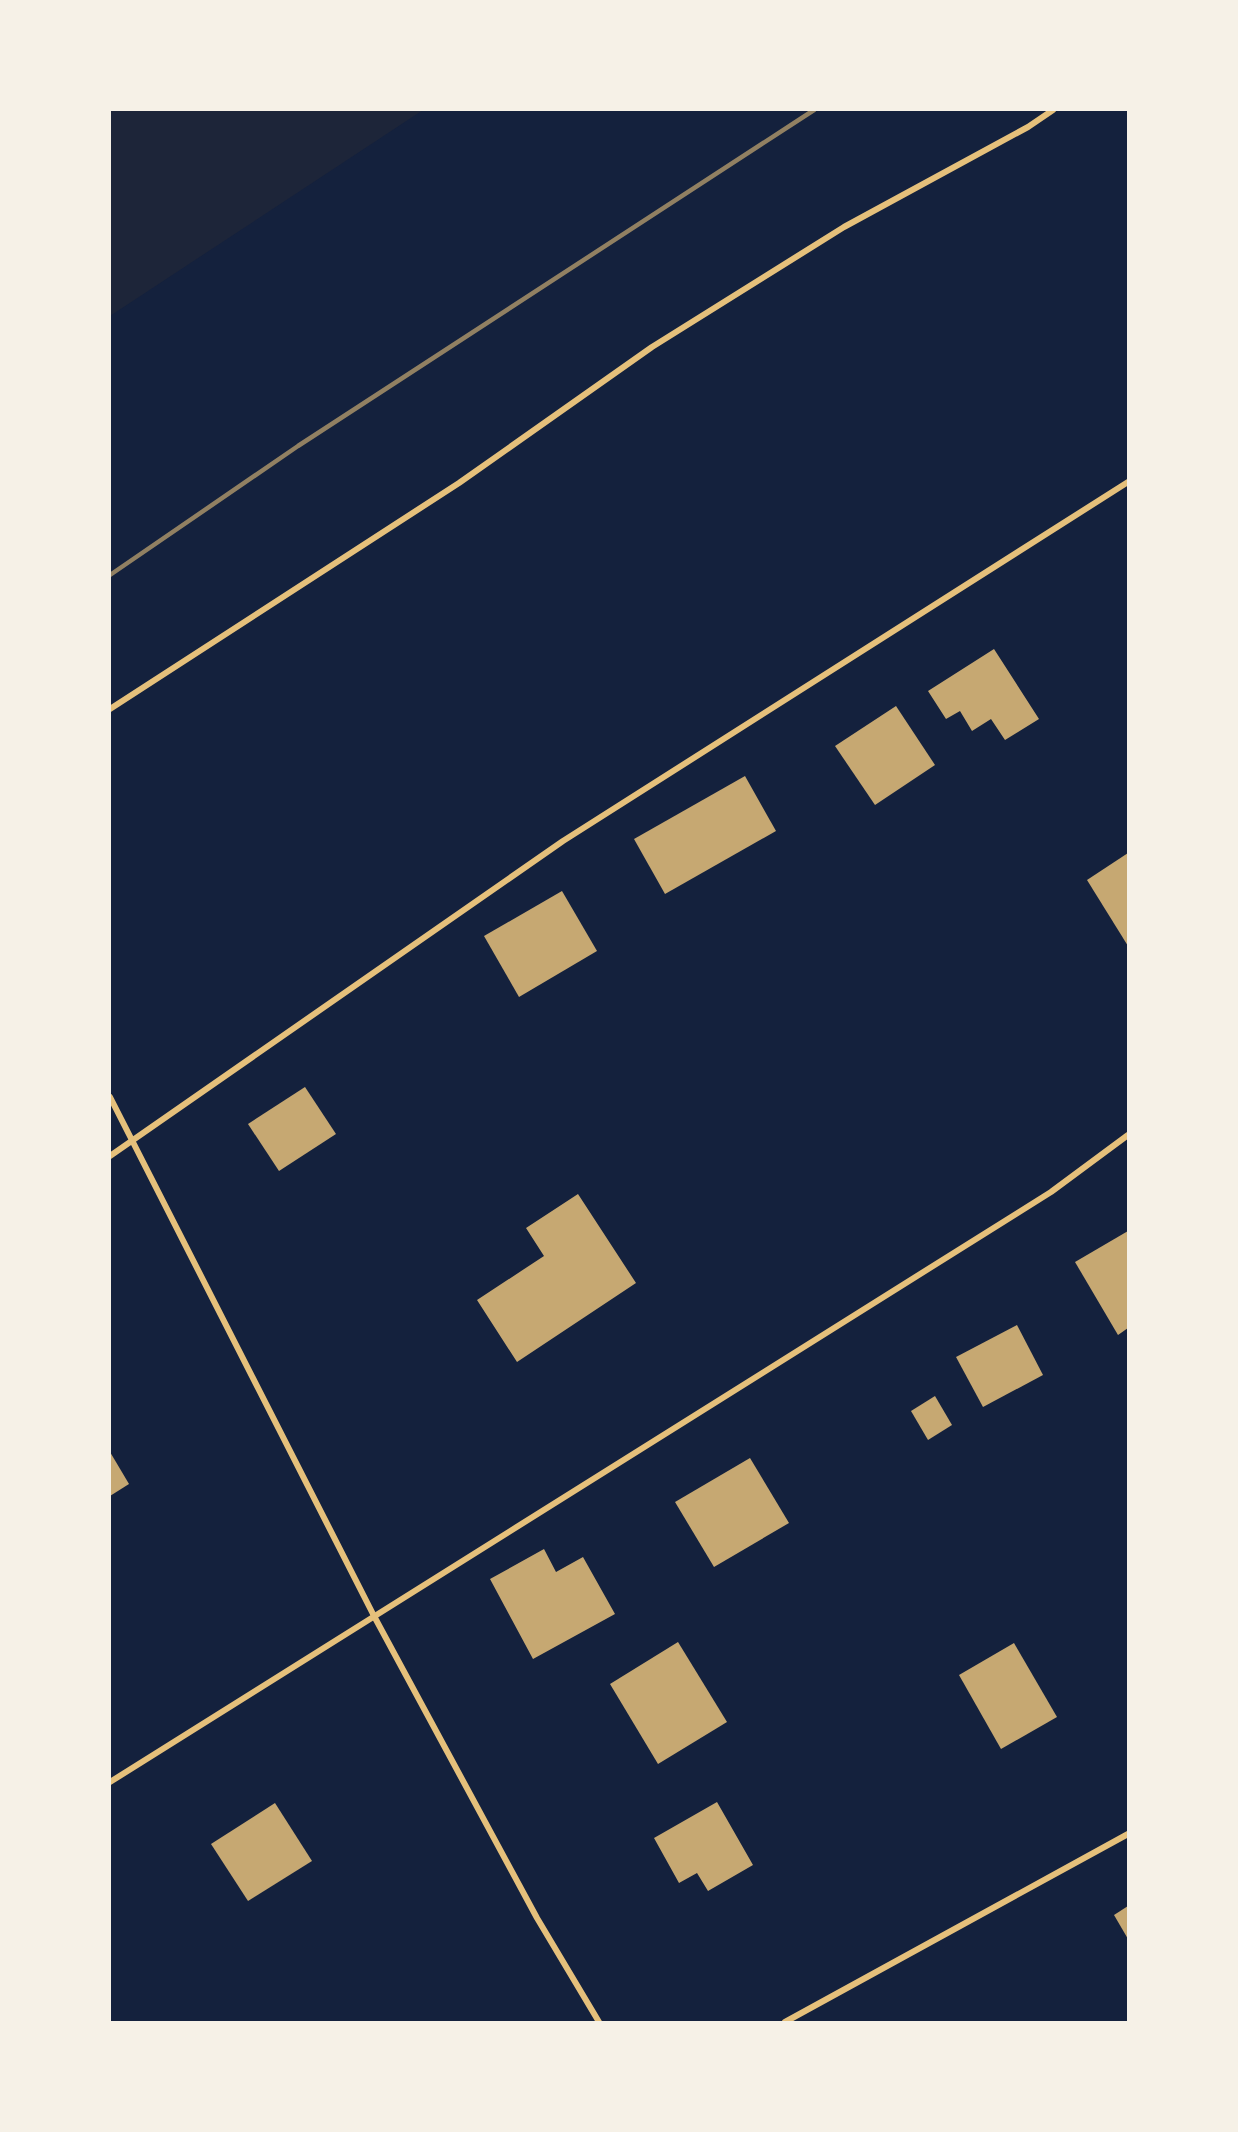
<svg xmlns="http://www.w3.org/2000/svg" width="1238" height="2132" viewBox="0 0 1238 2132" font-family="'Alegreya Sans',sans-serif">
  <rect width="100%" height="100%" fill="#14213d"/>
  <path fill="#1d2539" d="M110 110H423L110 316Z"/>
  <g fill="#c6a872">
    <path d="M994 649 1039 719 1005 740 991 719 972 731 960 711 946 719 928 691Z"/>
    <path d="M896 706 935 765 875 805 835 746Z"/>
    <path d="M745 776 776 831 665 894 634 839Z"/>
    <path d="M1128 853V946L1087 880Z"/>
    <path d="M562 891 597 951 519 997 484 936Z"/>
    <path d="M305 1087 336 1134 279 1171 248 1124Z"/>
    <path d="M578 1194 636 1283 517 1362 477 1300 544 1256 526 1228Z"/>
    <path d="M1128 1231V1328L1118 1335 1075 1262Z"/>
    <path d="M1017 1325 1043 1375 983 1407 956 1357Z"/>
    <path d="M935 1396 952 1425 928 1440 911 1411Z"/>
    <path d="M110 1452 129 1484 110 1496Z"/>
    <path d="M750 1458 789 1523 714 1567 675 1502Z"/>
    <path d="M544 1549 556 1572 583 1557 615 1614 533 1659 490 1579Z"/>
    <path d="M678 1642 727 1722 658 1764 610 1684Z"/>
    <path d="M1014 1643 1057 1717 1001 1749 959 1675Z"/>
    <path d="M717 1802 753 1865 708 1891 697 1873 679 1883 654 1838Z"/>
    <path d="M275 1803 312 1861 248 1901 211 1844Z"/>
    <path d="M1128 1906V1939L1114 1915Z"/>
  </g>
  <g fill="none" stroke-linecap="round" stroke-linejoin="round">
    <g stroke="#e5c07b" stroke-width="6">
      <path d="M110 709 459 483 652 347 844 227 1028 127 1053 110"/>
      <path d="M110 1097 374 1616 537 1918 599 2022"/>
      <path d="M110 1156 563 841 1128 482"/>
      <path d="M110 1782 1051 1192 1128 1135"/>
      <path d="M785 2022 1128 1834"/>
    </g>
    <path stroke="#918062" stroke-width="4.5" d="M110 575 298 446 814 110"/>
  </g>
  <rect width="1238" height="2132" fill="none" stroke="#f6f1e7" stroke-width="222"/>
</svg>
